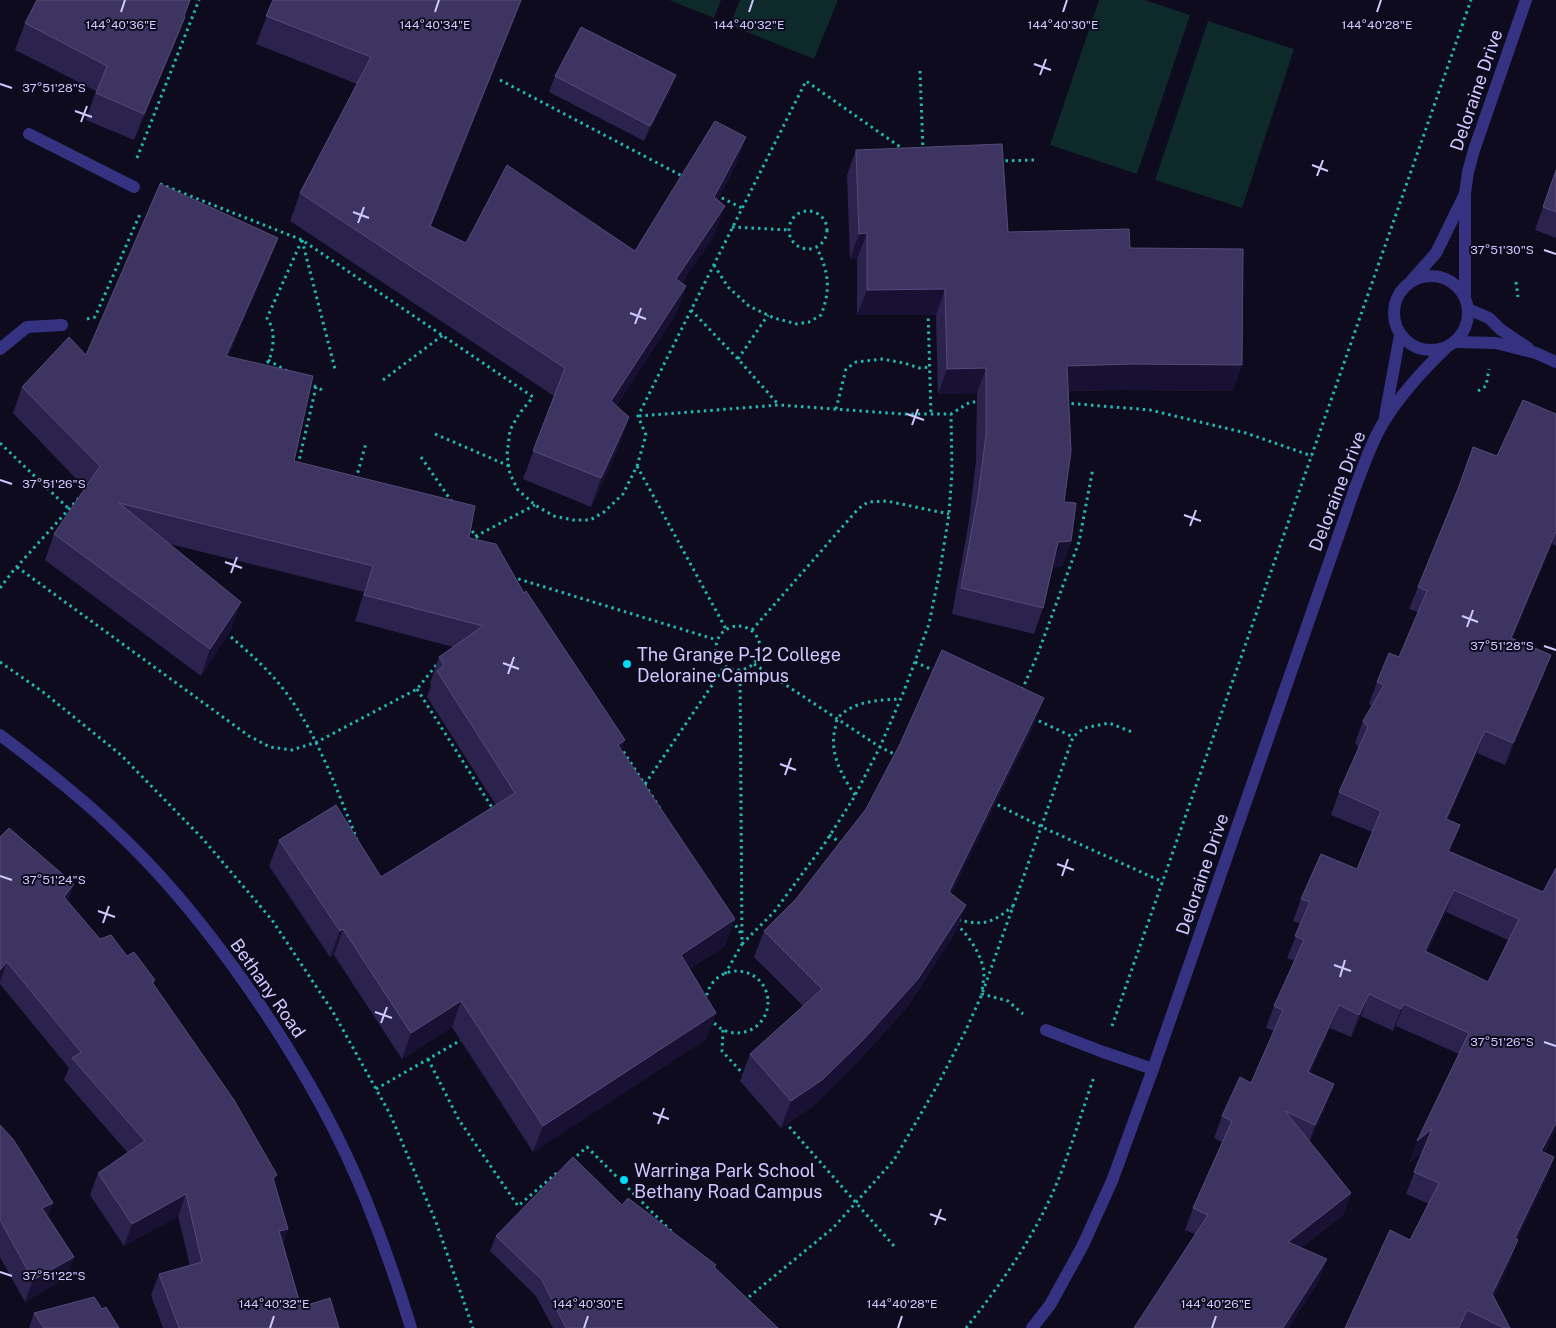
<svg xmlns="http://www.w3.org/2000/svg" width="1556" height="1328" viewBox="0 0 1556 1328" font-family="'Public Sans',sans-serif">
  <rect width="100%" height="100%" fill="#0e0b1f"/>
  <g fill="#0d2929">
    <path d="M669 0H721L714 18Z"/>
    <path d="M740 0H838L814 59 730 25Z"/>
    <path d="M1099 0H1145L1190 15 1137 174 1050 145Z"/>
    <path d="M1208 21 1294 49 1242 208 1155 180Z"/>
  </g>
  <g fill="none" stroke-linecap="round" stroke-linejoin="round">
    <g stroke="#24b7af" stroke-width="3" stroke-dasharray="2.5 4" stroke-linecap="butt">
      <path d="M920 71 923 151"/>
      <path d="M500 80 684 177"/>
      <path d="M137 158 199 0"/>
      <path d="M999 161 1036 160"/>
      <path d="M160 184 302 240 533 397 519 414 510 430 507 455 510 474 518 490 535 505 554 516 573 520H590L604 512 623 494 637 466 646 435 638 416 806 81 903 149"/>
      <path d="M716 195 742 208"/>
      <circle cx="808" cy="230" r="19"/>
      <path d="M732 227 789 230"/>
      <path d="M302 240 335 369"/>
      <path d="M714 265 728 287 749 306 774 318 797 324 809 322 821 315C831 289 829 273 817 248"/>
      <path d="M1516 282 1518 297"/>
      <path d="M691 310 738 359 778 404"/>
      <path d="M928 312 931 414"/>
      <path d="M87 319 95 317 140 214"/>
      <path d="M738 359 768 315"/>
      <path d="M268 360 287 371"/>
      <path d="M263 368C272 361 275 340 272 329 271 325 269 321 267 318L302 240"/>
      <path d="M383 380 443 335"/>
      <path d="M308 383 322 390"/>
      <path d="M1478 391 1486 386 1489 369"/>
      <path d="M1065 403 1150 410 1246 433 1312 456"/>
      <path d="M836 409 846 369 856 362 882 359 904 363 919 368 930 367"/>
      <path d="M639 416 779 405 903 414H951L970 402H981"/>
      <path d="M435 434 509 466"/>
      <path d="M0 443 69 509"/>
      <path d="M421 457 452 502"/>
      <path d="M298 465 316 387"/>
      <path d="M637 466 726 629"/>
      <path d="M356 479 366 443"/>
      <path d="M468 526 481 542"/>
      <path d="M475 543 476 536 535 505"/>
      <path d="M17 567 249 736 270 747 292 750 317 742 417 689 438 663"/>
      <path d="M512 577 717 640"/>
      <path d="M0 588 13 571 79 498"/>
      <circle cx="738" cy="648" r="22"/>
      <path d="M752 630 858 509 868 502 887 501 949 514"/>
      <path d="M231 637C252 655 274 675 290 698 320 741 337 791 357 839"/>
      <path d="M0 662 43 692 121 755 203 839 272 920 333 1012 390 1114 436 1222 473 1328"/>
      <path d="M915 662 935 671"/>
      <path d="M754 664 880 747 896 755"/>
      <path d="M417 689 493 809"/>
      <path d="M1022 690 1037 656 1079 542 1093 468"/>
      <path d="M1033 718 1073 737"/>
      <path d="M620 746 661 810"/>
      <path d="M645 784 725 666"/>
      <path d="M855 795C842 776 829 753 835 729 836 726 836 721 838 718 852 701 880 700 900 699"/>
      <path d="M992 802 1042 827 1163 882"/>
      <path d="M829 835 843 844"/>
      <path d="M732 920 742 935"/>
      <path d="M958 920C985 926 992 923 1013 906"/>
      <path d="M956 924C968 934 983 957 984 973 984 980 982 987 982 994L1008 1001 1023 1014"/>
      <path d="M742 944 774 912 825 843 853 799 880 747 904 691 929 624 940 570 949 514 952 472 951 414"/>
      <circle cx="737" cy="1002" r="31"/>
      <path d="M725 974 742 944 740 670"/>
      <path d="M1112 1026 1471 0"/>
      <path d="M723 1030 722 1051 745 1076"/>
      <path d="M428 1059 459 1120 518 1206 559 1171"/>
      <path d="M376 1089 463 1039"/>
      <path d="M785 1122 894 1246"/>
      <path d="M572 1160 587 1147 671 1231"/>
      <path d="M744 1301 833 1228 894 1160 937 1086 965 1032 982 994 1073 737 1084 728 1109 723 1132 732"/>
      <path d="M966 1328C1002 1283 1037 1233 1059 1178 1072 1145 1082 1111 1094 1077"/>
    </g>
    <g stroke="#363282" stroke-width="12">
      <path d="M29 134 134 187"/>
      <path d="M0 349 27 327 62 325"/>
      <path d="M1046 1030 1103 1052 1153 1069"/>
    </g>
    <g stroke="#363282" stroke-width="12">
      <path d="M1468 309 1489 318 1500 329 1528 348"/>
      <path d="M1456 342 1496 343 1536 353 1556 362"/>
      <path d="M0 735C40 765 80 796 116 831 159 871 197 917 232 965 285 1038 332 1116 366 1200 383 1242 398 1285 411 1328"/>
    </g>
    <g stroke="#363282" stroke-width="12">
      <circle cx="1431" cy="313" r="37"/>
      <path d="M1412 280 1436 253 1464 196"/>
      <path d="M1465 297V193L1468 172 1474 150 1526 0"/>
      <path d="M1385 416 1400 335"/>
      <path d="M1032 1328 1050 1305 1083 1245 1112 1181 1153 1069 1355 488C1364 465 1372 440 1385 420 1402 393 1423 370 1446 348"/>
    </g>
  </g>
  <g fill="#2b224e" fill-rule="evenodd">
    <path d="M273 0H522L431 227 466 243 635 251 736 165 717 200 715 234 682 283 686 286 676 314 616 406 619 446 591 507 523 479 554 396 290 221 300 193 357 84 256 44Z"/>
    <path d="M184 16 175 43 134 140 86 120 96 91 15 50 25 23Z"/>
    <path d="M555 76 670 91 644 141 549 92Z"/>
    <path d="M856 150 1008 232 1130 248 1233 391 1123 390 1068 391 1064 502 1071 541 1062 566 1053 567 1043 608 1034 634 952 614 969 521 976 460 977 393 938 394 936 315H857V259H850L847 175Z"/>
    <path d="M1556 170V238L1535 230Z"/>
    <path d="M268 264 228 356 294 461 469 538 524 593 621 750 725 946 690 969 716 1013 706 1039 533 1152 452 1027 402 1059 334 955 330 957 269 866 279 840 381 877 496 805 427 697 431 686 430 683 439 657 453 647 355 621 364 592 170 544 232 628 201 676 45 560 54 534 85 488 13 413 22 387Z"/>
    <path d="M1556 414V546L1552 544 1512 639 1551 655 1543 677 1505 765 1477 753 1447 820 1460 825 1450 851 1543 892 1556 1130 1544 1152 1554 1157 1546 1179 1517 1239 1510 1262 1494 1296 1510 1328H1345L1410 1240 1429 1204 1406 1194 1422 1153 1409 1163 1459 1054 1396 1026 1393 1031 1361 1016 1351 1037 1330 1028 1310 1073 1326 1106 1310 1141 1351 1193 1343 1215 1301 1248 1319 1281 1195 1234 1185 1230 1193 1208 1222 1142 1214 1138 1222 1116 1251 1083 1274 1031 1266 1028 1274 1006 1294 961 1287 958 1301 924 1293 921 1301 899 1357 869 1372 832 1331 815 1339 792 1359 748 1355 743 1363 721 1372 706 1369 704 1377 682 1399 657 1418 612 1409 609 1418 587 1497 456ZM1446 912 1508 940 1488 982 1427 952Z"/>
    <path d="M1034 725 951 894 956 931 908 1006 854 1066 812 1107 781 1128 740 1081 750 1054 803 1006 754 957 764 931Z"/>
    <path d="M0 837 68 902 100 939 127 956 155 980 153 985 274 1183 288 1229 283 1243 301 1307 339 1328H163L151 1295 159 1274 190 1266 178 1216 124 1246 90 1195 98 1173 128 1153 64 1080 69 1068 0 984Z"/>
    <path d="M0 1125 53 1203 48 1216 66 1278 25 1302 0 1257Z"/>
    <path d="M622 1205 715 1267 778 1328H553L536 1296 490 1251 496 1236Z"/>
    <path d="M102 1309 119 1328H29L34 1313Z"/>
  </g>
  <g fill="#181133">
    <path d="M521 0H522L420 255 430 226Z"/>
    <path d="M185 17 175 43 134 140 144 114Z"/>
    <path d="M676 75 670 91 644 141 650 126Z"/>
    <path d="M746 137 736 165 703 225 714 197Z"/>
    <path d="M725 206 715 234 666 307 676 279Z"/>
    <path d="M867 233 857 259H850L859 234Z"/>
    <path d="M278 238 268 264 216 382 226 356Z"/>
    <path d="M686 286 676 314 601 429 611 401Z"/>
    <path d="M945 289 936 315H857L867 290Z"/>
    <path d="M1132 364 1242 365 1233 391 1123 390 1057 391 1067 366Z"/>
    <path d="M986 368 977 393 938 394 947 369Z"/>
    <path d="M629 417 619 446 591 507 601 478Z"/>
    <path d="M1556 531 1552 544 1503 660 1511 638Z"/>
    <path d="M1071 541 1062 566 1049 567 1058 542Z"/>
    <path d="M241 602 232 628 201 676 210 649Z"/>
    <path d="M1551 655 1543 677 1505 765 1513 743Z"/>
    <path d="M1044 698 1034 725 939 919 949 892Z"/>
    <path d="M1485 731 1477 753 1438 841 1446 819Z"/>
    <path d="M625 740 615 766 618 745Z"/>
    <path d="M1460 825 1452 847 1439 873 1448 851Z"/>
    <path d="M74 884 67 906 64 897Z"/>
    <path d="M1454 890 1446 912 1417 973 1425 951Z"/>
    <path d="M966 905 956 931 908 1006 854 1066 812 1107 781 1128 791 1101Z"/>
    <path d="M735 919 725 946 672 981 681 955Z"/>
    <path d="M343 929 334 955 330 957 340 931Z"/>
    <path d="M7 962 0 982V970Z"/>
    <path d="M1369 994 1361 1016 1351 1037 1359 1015Z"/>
    <path d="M461 1001 452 1027 402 1059 411 1033Z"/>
    <path d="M1404 1004 1396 1026 1393 1031 1401 1009Z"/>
    <path d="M1339 1005 1330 1028 1300 1094 1308 1072Z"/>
    <path d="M716 1013 706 1039 533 1152 543 1126Z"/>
    <path d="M1334 1084 1326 1106 1307 1147 1315 1125Z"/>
    <path d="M1556 1123V1130L1533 1173 1541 1151Z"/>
    <path d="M1432 1129 1424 1152 1409 1163 1417 1141Z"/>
    <path d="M1554 1157 1546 1179 1507 1260 1515 1238Z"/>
    <path d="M277 1175 269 1197 273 1178Z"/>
    <path d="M1351 1193 1343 1215 1280 1264 1288 1242Z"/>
    <path d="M186 1194 178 1216 124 1246 132 1224Z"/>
    <path d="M53 1203 45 1225 42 1208Z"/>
    <path d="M288 1229 280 1250 279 1231Z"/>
    <path d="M1518 1240 1510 1262 1484 1316 1492 1294Z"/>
    <path d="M74 1257 66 1278 25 1302 33 1280Z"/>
    <path d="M1327 1259 1319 1281 1289 1328H1283Z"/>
    <path d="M1467 1310 1460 1328H1459Z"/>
  </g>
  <g fill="#3d3461" stroke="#544b7a" fill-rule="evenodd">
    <path d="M37 0H190L184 16 185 17 144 114 96 93 107 66 25 23Z"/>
    <path d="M273 0H521L430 226 466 243 507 165 635 251 715 121 746 137 714 197 725 206 676 279 686 286 611 401 629 417 601 478 533 451 565 368 300 193 371 57 266 16Z"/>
    <path d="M581 27 676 75 650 126 555 76Z"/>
    <path d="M1002 144 1008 232 1129 229 1130 248 1243 249 1242 365 1132 364 1067 366 1071 451 1064 502 1076 503 1071 541 1058 542 1043 608 961 588 978 496 986 435V368L947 369 945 289 867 290V233L859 234 856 150Z"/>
    <path d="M1556 170V212L1543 207Z"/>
    <path d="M160 184 278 238 226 356 313 376 294 461 475 506 469 538 496 544 524 593 526 591 625 740 618 745 735 919 681 955 716 1013 543 1126 461 1001 411 1033 343 929 340 931 279 840 336 805 381 877 515 793 437 671 444 665 439 657 483 626 364 595 373 566 119 503 241 602 210 649 54 534 100 466 22 387 69 337 86 355Z"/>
    <path d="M1523 400 1556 414V531L1511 638 1551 655 1513 743 1485 731 1446 819 1460 825 1448 851 1543 892 1556 868V1123L1541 1151 1554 1157 1515 1238 1518 1240 1492 1294 1510 1328H1504L1467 1310 1459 1328H1345L1390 1230 1410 1240 1439 1183 1414 1172 1432 1129 1417 1141 1469 1033 1404 1004 1401 1009 1369 994 1359 1015 1339 1005 1308 1072 1334 1084 1315 1125 1285 1111 1351 1193 1288 1242 1327 1259 1283 1328H1134L1208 1215 1193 1208 1232 1121 1222 1116 1240 1077 1251 1083 1283 1010 1274 1006 1304 940 1295 936 1310 902 1301 899 1321 854 1357 869 1381 811 1339 792 1368 727 1363 721 1384 685 1377 682 1389 653 1399 657 1427 591 1418 587 1458 489 1473 447 1497 456ZM1454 890 1519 919 1488 982 1425 951Z"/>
    <path d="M942 650 1044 698 949 892 966 905 918 979 863 1040 822 1080 791 1101 750 1054 822 989 764 931 796 899 866 809 900 744Z"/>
    <path d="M9 828 74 884 64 897 100 939 111 935 127 956 134 952 155 980 152 982 234 1100 277 1175 273 1178 288 1229 279 1231 301 1307 330 1298 339 1328H179L159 1274 202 1262 186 1194 132 1224 98 1173 145 1141 72 1058 81 1052 7 962 0 970V837Z"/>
    <path d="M0 1125 13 1139 53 1203 42 1208 74 1257 33 1280 0 1220Z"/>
    <path d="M573 1157 622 1205 628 1198 716 1265 714 1267 778 1328H566L542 1280 496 1236Z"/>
    <path d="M94 1297 102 1309 106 1307 119 1328H44L34 1313Z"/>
  </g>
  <path fill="none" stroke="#cfc9ff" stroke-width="2" d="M121 12 125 0M435 12 439 0M749 12 753 0M1063 12 1067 0M1377 12 1381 0M1034 64 1051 70M1040 75 1046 59M0 84 12 88M75 111 92 117M81 122 87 106M1312 165 1328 171M1317 176 1323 160M353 212 369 218M358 223 364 207M1544 250 1556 254M630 313 646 319M635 324 641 308M907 414 924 420M912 425 918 409M0 480 12 484M1184 515 1201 521M1190 526 1196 510M225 562 242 568M231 573 237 557M1462 616 1478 622M1467 627 1473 610M1544 646 1556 650M503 663 519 669M508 674 514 657M780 764 796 770M785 775 791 758M1057 864 1074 870M0 876 12 880M1062 876 1068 859M98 911 115 917M103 923 109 906M1334 965 1351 971M1340 977 1345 960M375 1012 392 1018M381 1023 387 1007M1544 1042 1556 1046M653 1113 669 1119M658 1124 664 1108M930 1214 946 1220M935 1225 941 1209M0 1272 12 1276M270 1328 274 1316M584 1328 588 1316M898 1328 902 1316M1212 1328 1216 1316"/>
  <g fill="#00daf4" stroke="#0e0b1f" stroke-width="2">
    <circle cx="627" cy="664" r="5"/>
    <circle cx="624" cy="1180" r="5"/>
  </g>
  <g text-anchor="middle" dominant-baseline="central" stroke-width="4" stroke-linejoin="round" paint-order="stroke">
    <g font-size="18" fill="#cfc9ff" stroke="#0e0b1f">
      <text transform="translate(1476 90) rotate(-71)">Deloraine Drive</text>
      <text transform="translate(1337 491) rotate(-69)">Deloraine Drive</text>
      <text transform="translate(1202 874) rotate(-71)">Deloraine Drive</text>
      <text transform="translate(268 988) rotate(55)">Bethany Road</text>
    </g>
    <g font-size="18" fill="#cfc9ff" stroke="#0e0b1f" text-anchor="start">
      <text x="637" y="654">The Grange P-12 College<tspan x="637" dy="21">Deloraine Campus</tspan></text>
      <text x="634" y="1170">Warringa Park School<tspan x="634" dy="21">Bethany Road Campus</tspan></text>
    </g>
  </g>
  <g font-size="12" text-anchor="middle" fill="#cfc9ff" stroke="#0e0b1f" stroke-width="4" stroke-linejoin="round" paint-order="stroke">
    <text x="749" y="29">144°40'32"E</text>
    <text x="1063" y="29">144°40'30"E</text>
    <text x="1377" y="29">144°40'28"E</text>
    <text x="121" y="29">144°40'36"E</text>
    <text x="435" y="29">144°40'34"E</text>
    <text x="54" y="92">37°51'28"S</text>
    <text x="1502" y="254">37°51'30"S</text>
    <text x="54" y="488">37°51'26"S</text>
    <text x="1502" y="650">37°51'28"S</text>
    <text x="54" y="884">37°51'24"S</text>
    <text x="1502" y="1046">37°51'26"S</text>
    <text x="54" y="1280">37°51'22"S</text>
    <text x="274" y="1308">144°40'32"E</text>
    <text x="588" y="1308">144°40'30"E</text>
    <text x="902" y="1308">144°40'28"E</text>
    <text x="1216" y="1308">144°40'26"E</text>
  </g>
</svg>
